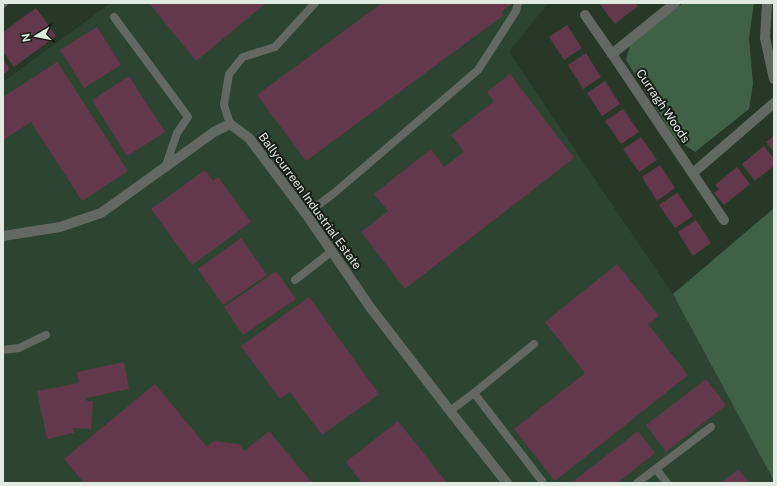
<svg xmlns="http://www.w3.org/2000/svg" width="777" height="486" viewBox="0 0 777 486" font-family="'Public Sans',sans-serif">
  <rect width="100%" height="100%" fill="#273829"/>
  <path fill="#2e4432" d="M111 3H548L509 52 680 305 774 481V483H3V82Z"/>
  <g fill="#406145">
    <path d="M683 3H754L749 38 753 84 749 109 695 152 675 138 626 60 630 45Z"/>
    <path d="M774 208V481L673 294Z"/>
  </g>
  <g fill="#63384b">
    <path d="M149 3H266L196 61Z"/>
    <path d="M382 3H513L501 12 504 15 306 161 257 95Z"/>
    <path d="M599 3H635L638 6 615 24Z"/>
    <path d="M36 8 56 36 14 67 3 52V32Z"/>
    <path d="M567 25 582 48 564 60 549 37Z"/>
    <path d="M97 27 121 65 84 88 60 50Z"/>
    <path d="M586 53 601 77 583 89 568 65Z"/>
    <path d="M3 59 10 69 3 75Z"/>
    <path d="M57 62 128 171 82 201 31 122 3 140V97Z"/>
    <path d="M510 74 574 158 405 289 361 232 388 211 374 194 431 149 444 167 464 152 451 135 494 101 487 92Z"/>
    <path d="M129 76 165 132 127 156 92 100Z"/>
    <path d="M605 81 620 104 602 116 587 93Z"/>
    <path d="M623 109 639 132 621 144 605 121Z"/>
    <path d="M774 136V152L766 142Z"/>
    <path d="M641 137 657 160 639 172 623 149Z"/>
    <path d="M764 146 774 159V166L755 181 742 164Z"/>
    <path d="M660 165 675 188 657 201 642 177Z"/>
    <path d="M737 167 750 184 724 205 714 193 719 189 715 185Z"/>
    <path d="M205 170 213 181 218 177 251 222 192 265 151 209Z"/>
    <path d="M677 193 693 216 675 228 659 205Z"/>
    <path d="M696 220 711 243 693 256 678 232Z"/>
    <path d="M241 238 267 275 223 305 198 269Z"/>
    <path d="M617 264 659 316 648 324 688 375 555 481 514 429 585 373 545 322Z"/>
    <path d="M276 271 296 299 243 335 224 307Z"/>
    <path d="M309 297 379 394 322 435 290 392 280 399 241 346Z"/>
    <path d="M124 362 129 389 86 398 87 401H93L91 429 73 428 74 433 47 439 37 391 79 383 77 372Z"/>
    <path d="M706 379 726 405 666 452 646 425Z"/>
    <path d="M155 384 207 447 214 441 239 444 244 451 269 431 312 483H84L64 459Z"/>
    <path d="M398 421 447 483H362L346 462Z"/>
    <path d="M638 431 655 453 617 483H571Z"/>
    <path d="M738 469 750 483H721Z"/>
  </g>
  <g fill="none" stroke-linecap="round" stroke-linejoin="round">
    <g stroke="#616962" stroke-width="8">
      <path d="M3 4 4 3"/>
      <path d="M114 17 188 117 177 133 165 168"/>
      <path d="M230 124 224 105 229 74 243 57 275 47 315 3"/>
      <path d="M306 214 333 194 478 70 516 11 518 3"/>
      <path d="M295 280 332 251"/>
      <path d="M3 350 19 348 46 335"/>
      <path d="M474 393 542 481"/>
      <path d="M450 411 474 393 534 344"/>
      <path d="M656 469 667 483"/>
      <path d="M637 483 711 427"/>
    </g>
    <g stroke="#616962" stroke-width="10">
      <path d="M767 3 765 38 774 79"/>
      <path d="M585 15 612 54 724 220"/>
      <path d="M612 54 675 3"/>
      <path d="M693 173 774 103"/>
      <path d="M3 236 60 227 101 213 214 132 230 124 249 138 306 214 370 307 450 411 507 483"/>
    </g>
  </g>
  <g text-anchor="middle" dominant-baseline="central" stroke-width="4" stroke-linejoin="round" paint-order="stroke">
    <g font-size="12" fill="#dfeae0" stroke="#151d16">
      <text transform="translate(663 106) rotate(56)">Curragh Woods</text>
      <text transform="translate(310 201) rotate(54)">Ballycurreen Industrial Estate</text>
    </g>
  </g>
  <rect width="777" height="486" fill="none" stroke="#dfeae0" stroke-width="8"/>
  <g transform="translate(36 36) rotate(260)" stroke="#151d16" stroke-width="3" paint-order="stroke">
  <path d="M0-3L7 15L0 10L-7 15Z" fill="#dfeae0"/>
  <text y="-6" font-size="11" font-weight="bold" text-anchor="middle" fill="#dfeae0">N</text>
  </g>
</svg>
